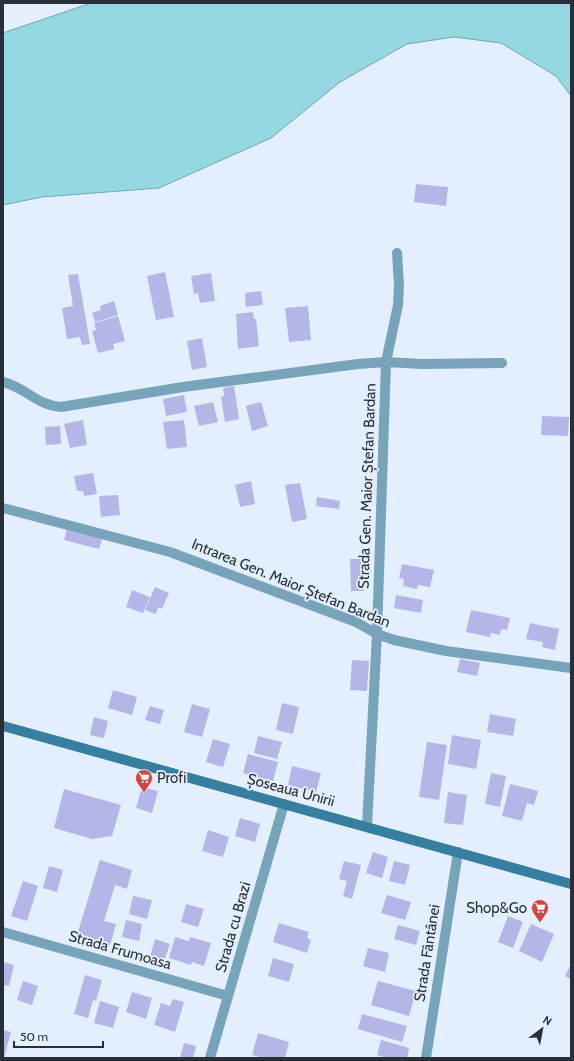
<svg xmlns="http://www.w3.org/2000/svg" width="574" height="1061" viewBox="0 0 574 1061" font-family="Cabin,sans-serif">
  <rect width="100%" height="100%" fill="#e3efff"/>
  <path fill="#94d9e1" stroke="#74a6af" d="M91 3H571V96L556 76 501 43 454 37 407 44 340 82 271 138 159 188 42 197 3 205V33Z"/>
  <g fill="#b4b6e7">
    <path d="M416 184 448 187 446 206 414 202Z"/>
    <path d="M165 272 174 317 156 320 147 276Z"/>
    <path d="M211 273 215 301 200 303 198 293 194 294 191 276Z"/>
    <path d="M78 274 90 344 82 345 80 337 67 339 62 308 73 306 68 275Z"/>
    <path d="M261 291 263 305 246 307 245 293Z"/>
    <path d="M114 301 118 315 95 322 92 313 101 310 100 306Z"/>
    <path d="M308 306 311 340 289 342 285 308Z"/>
    <path d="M253 312 254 319H256L259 346 238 349 236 314Z"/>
    <path d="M118 316 125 341 113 344 114 349 98 353 92 331 96 330 94 323Z"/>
    <path d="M202 338 207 367 192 370 187 341Z"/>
    <path d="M234 386 239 419 225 422 221 397 224 396 223 388Z"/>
    <path d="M184 395 187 412 166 416 163 399Z"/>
    <path d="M213 402 218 422 199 426 194 406Z"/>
    <path d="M261 402 268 426 252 431 246 406Z"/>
    <path d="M542 416 569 417 568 436 541 435Z"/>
    <path d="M83 420 87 445 70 448 64 424Z"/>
    <path d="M184 420 187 447 167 449 163 422Z"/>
    <path d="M60 426 61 444 46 445 45 427Z"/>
    <path d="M93 473 97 494 84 496 83 491H77L74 476Z"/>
    <path d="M251 481 255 504 240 507 235 485Z"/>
    <path d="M300 483 307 519 292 522 285 485Z"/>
    <path d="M118 495 120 515 101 517 99 496Z"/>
    <path d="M317 497 340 501 339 509 316 506Z"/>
    <path d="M67 529 102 539 99 549 64 540Z"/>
    <path d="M350 559H363L364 591H351Z"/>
    <path d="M402 564 434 570 430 587 418 585 417 589 403 586 404 579 399 578Z"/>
    <path d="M155 587 169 593 162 609 158 607 156 614 145 610Z"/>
    <path d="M132 590 150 597 143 613 126 607Z"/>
    <path d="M396 595 423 600 421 613 394 608Z"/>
    <path d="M471 610 510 618 507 630 501 629 500 635 491 633 490 637 466 632Z"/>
    <path d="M530 623 559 629 555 650 542 647 543 642 526 639Z"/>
    <path d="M460 659 480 663 477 676 457 672Z"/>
    <path d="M352 660 369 661 367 691 350 690Z"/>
    <path d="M113 690 137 697 132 715 108 708Z"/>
    <path d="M282 703 299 707 293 734 276 730Z"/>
    <path d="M192 704 210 709 202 737 184 732Z"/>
    <path d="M150 706 164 710 160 724 145 720Z"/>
    <path d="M490 714 516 719 513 736 487 732Z"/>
    <path d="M94 717 108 721 104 738 90 735Z"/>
    <path d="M452 735 481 740 476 769 448 764Z"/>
    <path d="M258 736 282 742 277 759 254 753Z"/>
    <path d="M213 739 230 744 223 767 206 762Z"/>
    <path d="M427 742 447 745 439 800 419 797Z"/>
    <path d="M248 754 278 762 273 781 243 773Z"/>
    <path d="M292 766 321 773 316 792 288 785Z"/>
    <path d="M491 773 506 776 500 807 485 804Z"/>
    <path d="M510 784 538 791 534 805 527 803 522 821 502 816Z"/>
    <path d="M142 787 158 791 152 813 136 808Z"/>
    <path d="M64 789 121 805 112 836 92 839 54 828Z"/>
    <path d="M448 792 467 795 463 825 444 823Z"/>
    <path d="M240 818 260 824 255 842 235 836Z"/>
    <path d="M208 830 229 837 223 857 202 851Z"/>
    <path d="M373 852 388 857 382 878 366 873Z"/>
    <path d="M100 860 132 870 127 889 115 885 104 921 116 924 110 945 77 935Z"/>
    <path d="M344 861 361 865 352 899 343 896 347 881 339 879Z"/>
    <path d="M394 861 410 865 405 885 389 881Z"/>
    <path d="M49 866 63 870 57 892 43 888Z"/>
    <path d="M23 881 38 886 27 921 11 916Z"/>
    <path d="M387 895 411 902 405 920 381 913Z"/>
    <path d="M133 896 152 900 147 919 129 914Z"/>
    <path d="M186 904 204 909 198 927 181 922Z"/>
    <path d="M508 916 523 922 513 948 498 942Z"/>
    <path d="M126 920 142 924 139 941 122 937Z"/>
    <path d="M279 923 309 932 307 938 311 940 307 953 273 942Z"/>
    <path d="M531 924 554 934 542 962 519 951Z"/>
    <path d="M398 925 420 931 416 945 394 939Z"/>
    <path d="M175 937 189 941 190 937 211 943 204 966 192 962 191 965 169 958Z"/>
    <path d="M155 939 170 944 163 964 149 960Z"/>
    <path d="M368 948 389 953 385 972 363 966Z"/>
    <path d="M273 958 294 964 289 982 268 976Z"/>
    <path d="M3 962 14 965 9 986 3 985Z"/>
    <path d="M571 964V979L565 976Z"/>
    <path d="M85 975 102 980 96 1001 93 1000 88 1018 74 1014Z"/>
    <path d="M23 981 38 986 32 1005 17 1000Z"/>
    <path d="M378 981 416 991 409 1016 371 1005Z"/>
    <path d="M132 992 152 998 146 1019 126 1012Z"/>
    <path d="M173 999 184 1002 175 1032 154 1025 161 1003 170 1006Z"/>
    <path d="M100 1001 119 1007 113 1028 94 1023Z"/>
    <path d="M362 1014 407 1026 402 1042 358 1029Z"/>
    <path d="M3 1030 11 1032 4 1058H3Z"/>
    <path d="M258 1033 289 1042 285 1058H263L252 1055Z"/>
    <path d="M381 1040 409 1048 407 1058H388L377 1055Z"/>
    <path d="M184 1043 196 1046 193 1058H180Z"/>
  </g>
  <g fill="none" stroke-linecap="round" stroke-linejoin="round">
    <g stroke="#78a4bb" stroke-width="10">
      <path d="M3 382C25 387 36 405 61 407L183 387 358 364 386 362 422 364 502 363"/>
      <path d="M3 508 170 552 356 622 377 634 394 640 446 651 571 668"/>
      <path d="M367 826 377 634 386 362 398 305 399 285 397 253"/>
      <path d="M3 932 228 996"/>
      <path d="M210 1058 284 804"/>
      <path d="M426 1058 458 852"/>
    </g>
    <path stroke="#377fa1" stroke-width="10" d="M3 726 571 884"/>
  </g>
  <defs>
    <symbol id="supermarket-pin" viewBox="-11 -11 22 30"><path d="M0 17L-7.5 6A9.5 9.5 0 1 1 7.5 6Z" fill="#d54642" stroke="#e3efff"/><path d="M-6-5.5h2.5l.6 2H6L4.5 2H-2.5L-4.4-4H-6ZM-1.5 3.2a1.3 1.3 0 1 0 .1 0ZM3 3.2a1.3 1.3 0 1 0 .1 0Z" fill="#fff"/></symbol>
  </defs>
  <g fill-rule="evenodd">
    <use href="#supermarket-pin" x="134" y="768" width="20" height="27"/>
    <use href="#supermarket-pin" x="530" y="898" width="20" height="27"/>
  </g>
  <g text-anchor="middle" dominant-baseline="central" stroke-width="3.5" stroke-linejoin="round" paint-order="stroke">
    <g font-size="15" fill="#282f39" stroke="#e3efff">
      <text transform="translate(367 486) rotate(-88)">Strada Gen. Maior Ștefan Bardan</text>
      <text transform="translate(291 583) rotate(22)">Intrarea Gen. Maior Ștefan Bardan</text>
      <text transform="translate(291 790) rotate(15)">Șoseaua Unirii</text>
      <text transform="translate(233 927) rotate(-74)">Strada cu Brazi</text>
      <text transform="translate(120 950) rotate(16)">Strada Frumoasa</text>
      <text transform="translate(427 953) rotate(-81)">Strada Fântânei</text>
    </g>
    <g font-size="15" fill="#282f39" stroke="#e3efff" text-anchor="start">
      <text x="157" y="778">Profi</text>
      <text x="527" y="908" text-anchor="end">Shop&amp;Go</text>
    </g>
  </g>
  <rect width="574" height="1061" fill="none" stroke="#282f39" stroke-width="8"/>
  <g transform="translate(542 1029) rotate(32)" stroke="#e3efff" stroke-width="3" paint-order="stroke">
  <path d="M0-3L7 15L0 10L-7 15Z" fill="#282f39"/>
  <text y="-6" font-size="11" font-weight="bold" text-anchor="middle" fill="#282f39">N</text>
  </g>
  <path d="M14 1041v6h89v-6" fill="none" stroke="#282f39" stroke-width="2"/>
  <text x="20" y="1041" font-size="12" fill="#282f39" stroke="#e3efff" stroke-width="3" paint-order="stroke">50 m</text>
</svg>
